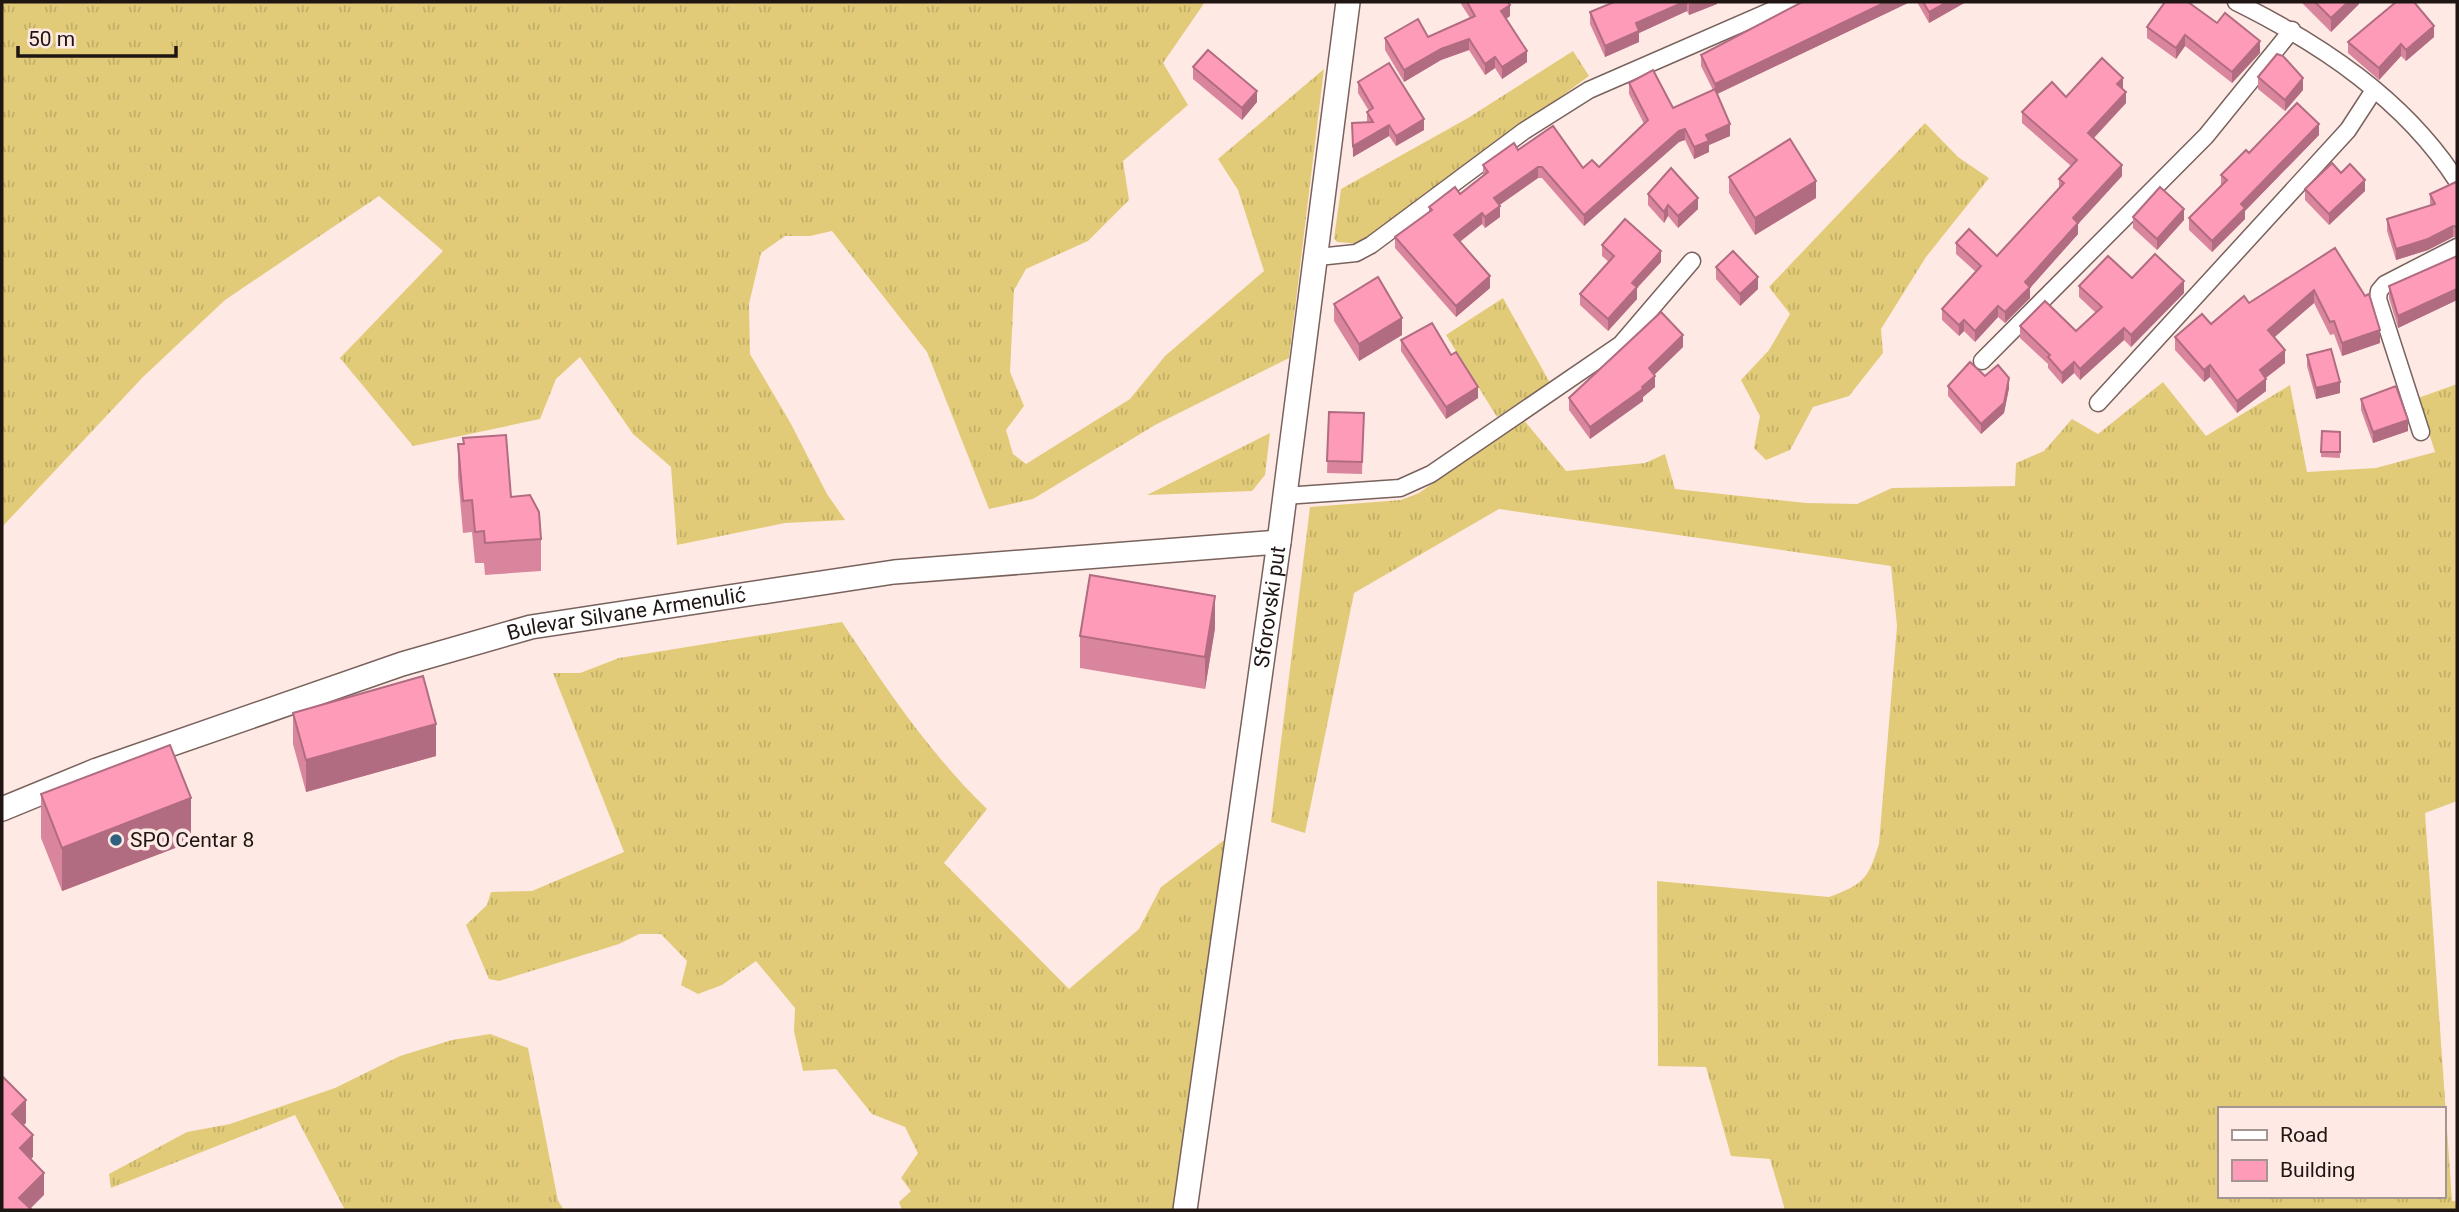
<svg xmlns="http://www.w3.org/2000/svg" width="2459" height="1212" viewBox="0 0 2459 1212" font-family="Roboto,sans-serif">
  <defs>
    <pattern id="grass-tufts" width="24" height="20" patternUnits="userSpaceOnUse" patternTransform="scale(1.75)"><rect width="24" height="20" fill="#e2cb78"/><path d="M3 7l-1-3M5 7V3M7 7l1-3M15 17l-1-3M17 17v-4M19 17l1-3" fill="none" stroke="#c1ae67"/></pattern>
  </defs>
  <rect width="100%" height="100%" fill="#ffe9e4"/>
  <g fill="url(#grass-tufts)" fill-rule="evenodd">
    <path d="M2 2H1205L1163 63 1188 105 1123 161 1129 200 1088 241 1026 269 1014 290 1010 372 1024 406 1006 430 1013 454 1026 464 1130 399 1165 356 1264 271 1238 190 1218 159 1324 69 1289 358 1155 425 1033 499 989 509 927 352 832 231 810 236H785L761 253 749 304 750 354 791 424 827 494 845 520 785 523 677 545 671 467 633 434 580 357 556 379 540 419 413 446 340 358 443 251 379 196 225 300 143 377 2 527Z"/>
    <path d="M1573 51 1589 76 1360 244 1337 242 1334 238 1341 189 1468 118Z"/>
    <path d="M1925 123 1958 157 1989 178 1926 257 1881 329 1883 353 1849 396 1813 407 1790 450 1766 460 1754 448 1760 416 1741 380 1769 350 1790 314 1769 287Z"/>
    <path d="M1503 298 1550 383 1497 417 1446 335Z"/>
    <path d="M2163 382 2206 436 2290 385 2307 472 2376 468 2435 452 2418 398 2457 384V801L2425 813 2452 1201H2457V1210H1785L1770 1159 1731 1156 1706 1067 1658 1066 1657 881 1829 897C1864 884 1868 879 1879 844L1897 626 1891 566 1499 509 1354 593 1305 833 1271 822 1310 507 1401 500 1419 493 1523 419 1566 471 1645 463 1665 454 1675 489 1806 503 1857 504 1892 488 2015 486 2016 463 2044 451 2072 419 2098 434ZM2219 1109H2443V1196H2219Z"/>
    <path d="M1270 433 1265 475 1252 491 1147 495Z"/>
    <path d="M842 622C886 688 929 753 987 809L944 863 1069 989 1139 929 1161 887 1227 838 1176 1210H902L899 1202 911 1191 901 1178 918 1153 905 1127 872 1114 836 1069 803 1071 794 1031 795 1008 756 961 722 985 698 994 681 985 687 961 661 934H639L619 944 499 981 489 979 466 925 487 905 491 892 532 891 624 852 553 673H580L619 658Z"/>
    <path d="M490 1034 528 1048 558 1201 564 1210H345L295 1115 111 1188 109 1174 187 1132 230 1124 335 1088 400 1056 452 1040Z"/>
  </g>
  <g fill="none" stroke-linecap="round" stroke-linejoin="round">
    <defs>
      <g id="street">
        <path d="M2236 2C2321 44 2405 100 2457 181"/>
        <path d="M1318 257 1356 253 1371 245 1524 131 1589 90 1791 2"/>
        <path d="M1982 361 2206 136 2292 30"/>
        <path d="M2098 403 2348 130 2374 90"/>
        <path d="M2421 432 2378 299 2379 291 2385 284 2457 247"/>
        <path d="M1284 496 1400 488 1431 474 1621 344 1692 261"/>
      </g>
      <g id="secondary">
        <path id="s1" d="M2 809 97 770 402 664 531 627 894 572 1279 542"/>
        <path id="s2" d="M1185 1210 1279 542 1348 2"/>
      </g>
    </defs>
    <use href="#street" stroke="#79625d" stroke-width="19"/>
    <use href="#secondary" stroke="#79625d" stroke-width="26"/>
    <use href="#street" stroke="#fff" stroke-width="16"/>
    <use href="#secondary" stroke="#fff" stroke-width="23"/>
  </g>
  <g fill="#da859e">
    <path d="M1461 2H1508L1510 16 1506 19 1527 62 1502 79 1495 68 1485 75 1469 50 1441 60 1404 82 1385 50V38L1428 37 1470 18 1461 4Z"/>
    <path d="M1614 2H1717V4L1689 15 1687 11 1639 33V42L1605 57 1590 24V12Z"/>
    <path d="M1802 2H1910L1717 94 1730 136 1709 145V152L1694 159 1685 140 1679 142 1584 226 1542 178H1538L1499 205 1500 217 1485 228 1482 224 1460 242 1490 288 1456 317 1395 248V237L1429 212V207L1460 194 1483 176V165L1518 150 1583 168 1599 167 1644 124 1629 94V83L1673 108 1713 90 1701 66V55Z"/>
    <path d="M1917 2H1966L1929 23Z"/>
    <path d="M2165 2 2260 53 2232 83 2185 46 2176 59 2147 38V27Z"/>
    <path d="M2301 2H2359V4L2331 32Z"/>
    <path d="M2434 37 2406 61 2401 56 2379 80 2348 53V42Z"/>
    <path d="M1193 67 1257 102 1242 120 1193 79Z"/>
    <path d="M2258 77 2303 90 2285 111 2258 89Z"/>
    <path d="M1358 82 1424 130 1396 146 1389 136 1353 157 1352 123 1367 122V112L1369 111 1358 93Z"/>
    <path d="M2123 89 2126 103 2094 138 2122 176 2078 224V234L2030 288V298L2005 323 1998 317 1975 342 1964 331 1959 336 1942 320V309L1976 272 1956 254V243L1997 256 2059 188V179L2071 166 2022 123V112L2066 97Z"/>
    <path d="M2319 135 2245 211V219L2212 252 2189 230V218L2221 186V175L2249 153Z"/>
    <path d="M2341 173 2365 191 2329 225 2305 200V189Z"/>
    <path d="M1729 177 1816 198 1755 235 1729 193Z"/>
    <path d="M2457 185V238L2453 237 2428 250 2396 260 2387 231V219L2430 206V194Z"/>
    <path d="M1648 194 1698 209 1678 228 1668 216 1664 223 1648 205Z"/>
    <path d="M2133 217 2184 220 2157 250 2133 228Z"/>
    <path d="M1602 245 1661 262 1637 288V299L1608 331 1580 305V294L1609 262 1602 256Z"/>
    <path d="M2335 248 2380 343 2342 356 2334 334 2330 335 2314 303 2274 337 2285 363 2266 378V391L2237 413 2210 377 2204 382 2175 350V337L2211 324 2249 303Z"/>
    <path d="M2457 256V300L2398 328 2389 298V286Z"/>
    <path d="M1716 267 1758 289 1740 306 1716 279Z"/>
    <path d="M2132 278 2184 293 2131 347 2124 340 2080 380 2074 373 2062 384 2048 368V364L2020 338V326L2076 331 2096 313 2079 297V286Z"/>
    <path d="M1334 304 1402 335 1359 361 1334 321Z"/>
    <path d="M1401 340 1451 355 1478 398 1446 419 1401 351Z"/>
    <path d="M1683 347 1654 375 1655 387 1643 397V401L1590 439 1569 410V398Z"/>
    <path d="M2307 355 2340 393 2316 399 2307 366Z"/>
    <path d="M1985 376 2009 388 2004 413 1981 434 1948 396V386Z"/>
    <path d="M2361 399 2408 431 2373 443 2361 410Z"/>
    <path d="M1329 412 1364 413 1362 474 1327 473Z"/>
    <path d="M2322 431 2340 432V458L2321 457Z"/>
    <path d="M463 438 511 497 541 539V571L485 575 484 563H475L472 532 463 533 458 476V444H463Z"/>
    <path d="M1215 628 1205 689 1080 668V636Z"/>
    <path d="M293 713 436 756 306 792 293 744Z"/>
    <path d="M41 794 191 842 62 891 41 838Z"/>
  </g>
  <g fill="#b16c81">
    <path d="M1684 2H1687V11L1639 33V42L1605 57V46L1636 23Z"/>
    <path d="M1694 2H1717V4L1689 15V4Z"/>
    <path d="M1886 2H1910L1715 95V84Z"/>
    <path d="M1947 2H1966L1929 23V12Z"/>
    <path d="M2348 2H2359V4L2331 32V18Z"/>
    <path d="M1510 5V16L1501 22V11Z"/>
    <path d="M2434 26V37L2406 61V50Z"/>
    <path d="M2185 35V46L2176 59V48Z"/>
    <path d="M1469 39V50L1441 60 1404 82V70L1441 49Z"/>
    <path d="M2260 41V53L2232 83V72Z"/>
    <path d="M2401 44V56L2379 80V68Z"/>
    <path d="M1527 51V62L1502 79V67Z"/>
    <path d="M1495 57V68L1485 75V64Z"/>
    <path d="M2123 78V89L2117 84Z"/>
    <path d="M2303 78V90L2285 111V100Z"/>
    <path d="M1257 91V102L1242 120V108Z"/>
    <path d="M2126 92V103L2088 144V133Z"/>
    <path d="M1424 119V130L1396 146V136Z"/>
    <path d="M1730 124V136L1709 145V152L1694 159V147L1706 135Z"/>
    <path d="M2319 124V135L2245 211V219L2212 252V241L2241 204Z"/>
    <path d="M1389 125V136L1353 157V146Z"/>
    <path d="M1685 129V140L1679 142 1584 226V215L1679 131Z"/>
    <path d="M2122 165V176L2078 224V234L2030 288V298L2005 323V312L2025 282 2073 218Z"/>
    <path d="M1538 167V178L1494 209V198Z"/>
    <path d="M2365 180V191L2329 225V214Z"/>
    <path d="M1816 181V198L1755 235V218Z"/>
    <path d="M1698 198V209L1678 228V216Z"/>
    <path d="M1668 205V216L1664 223V212Z"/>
    <path d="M1500 206V217L1485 228V217Z"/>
    <path d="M2184 209V220L2157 250V239Z"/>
    <path d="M1482 213V224L1454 246V235Z"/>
    <path d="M2453 226V237L2428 250 2396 260V249Z"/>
    <path d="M1661 251V262L1637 288V299L1608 331V319L1632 283Z"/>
    <path d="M1490 276V288L1456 317V306Z"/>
    <path d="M1758 277V289L1740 306V294Z"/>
    <path d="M2184 281V293L2131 347V335Z"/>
    <path d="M2457 289V300L2398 328V316Z"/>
    <path d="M2314 290V303L2268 343V330Z"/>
    <path d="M1998 306V317L1975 342V331Z"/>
    <path d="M1402 318V335L1359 361V344Z"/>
    <path d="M1964 320V331L1959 336V325Z"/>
    <path d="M2124 328V340L2080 380V369Z"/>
    <path d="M2380 330V343L2342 356V343Z"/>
    <path d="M1683 335V347L1649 380V368Z"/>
    <path d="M2285 350V363L2260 382V370Z"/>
    <path d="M2074 362V373L2062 384V373Z"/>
    <path d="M2210 365V377L2204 382V370Z"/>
    <path d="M1655 376V387L1643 397V401L1590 439V427Z"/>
    <path d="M2009 378V388L2004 413 1981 434V424Z"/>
    <path d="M2266 379V391L2237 413V401Z"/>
    <path d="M2340 382V393L2316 399V388Z"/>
    <path d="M1478 387V398L1446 419V407Z"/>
    <path d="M2408 420V431L2373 443V432Z"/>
    <path d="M1215 596V628L1205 689V657Z"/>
    <path d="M436 724V756L306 792V760Z"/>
    <path d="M191 798V842L62 891V848Z"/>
    <path d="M26 1100V1123L12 1136V1114Z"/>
    <path d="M33 1135V1157L20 1170V1148Z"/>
    <path d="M44 1173V1195L29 1210 19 1198Z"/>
  </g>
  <g fill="#fd9bb8" stroke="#b16c81" stroke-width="2">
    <path d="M1467 2H1508L1510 5 1501 11 1527 51 1502 67 1495 57 1485 64 1469 39 1441 49 1404 70 1385 38 1418 19 1428 37 1475 16Z"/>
    <path d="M1614 2H1684L1636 23 1639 31 1605 46 1590 12Z"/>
    <path d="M1802 2H1886L1715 84 1701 55Z"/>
    <path d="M1923 2H1947L1929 12Z"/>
    <path d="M2165 2H2188L2217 23 2225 13 2260 41 2232 72 2185 35 2176 48 2147 27Z"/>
    <path d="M2315 2H2348L2331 18Z"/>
    <path d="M2396 2H2414L2434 26 2406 50 2401 44 2379 68 2348 42Z"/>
    <path d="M1208 50 1257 91 1242 108 1193 67Z"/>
    <path d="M2277 54 2283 56 2303 78 2285 100 2258 77Z"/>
    <path d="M2102 58 2123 78 2117 84 2126 92 2088 133 2122 165 2073 218 2078 223 2025 282 2030 287 2005 312 1998 306 1975 331 1964 320 1959 325 1942 309 1981 266 1956 243 1969 229 1997 256 2064 183 2059 179 2077 160 2022 112 2052 82 2066 97Z"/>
    <path d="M1389 63 1424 119 1396 136 1389 125 1353 146 1352 123 1373 122 1367 112 1373 108 1358 82Z"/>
    <path d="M1653 70 1673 108 1715 89 1730 124 1706 135 1709 141 1694 147 1685 129 1679 131 1584 215 1542 167H1538L1494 198 1500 206 1485 217 1482 213 1454 235 1490 276 1456 306 1395 237 1432 210 1429 207 1455 187 1460 194 1488 172 1483 165 1514 143 1518 150 1553 126 1583 168 1592 160 1599 167 1648 120 1629 83Z"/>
    <path d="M2297 103 2319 124 2241 204 2245 208 2212 241 2189 218 2227 180 2221 175 2246 150 2249 153Z"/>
    <path d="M1790 139 1816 181 1755 218 1729 177Z"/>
    <path d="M2332 163 2341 173 2350 164 2365 180 2329 214 2305 189Z"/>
    <path d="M1671 168 1698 198 1678 216 1668 205 1664 212 1648 194Z"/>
    <path d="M2456 182 2457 185V227L2453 226 2428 239 2396 249 2387 219 2435 204 2430 194Z"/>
    <path d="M2160 187 2184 209 2157 239 2133 217Z"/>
    <path d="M1625 219 1661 251 1632 283 1637 287 1608 319 1580 294 1614 256 1602 245Z"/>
    <path d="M2335 248 2365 296 2369 294 2380 330 2342 343 2334 321 2330 322 2314 290 2268 330 2285 350 2260 370 2266 379 2237 401 2210 365 2204 370 2175 337 2202 314 2211 324 2244 296 2249 303Z"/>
    <path d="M1733 251 1758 277 1740 294 1716 267Z"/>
    <path d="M2155 254 2184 281 2131 335 2124 328 2080 369 2074 362 2062 373 2048 357 2050 355 2020 326 2045 301 2076 331 2102 307 2079 286 2108 256 2132 278Z"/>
    <path d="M2457 256V289L2398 316 2389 286Z"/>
    <path d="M1378 277 1402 318 1359 344 1334 304Z"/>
    <path d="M1661 312 1683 335 1649 368 1655 376 1642 387 1643 389 1590 427 1569 398Z"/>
    <path d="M1432 323 1451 355 1456 352 1478 387 1446 407 1401 340Z"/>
    <path d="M2331 349 2340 382 2316 388 2307 355Z"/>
    <path d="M1970 362 1985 376 1998 365 2009 378 2004 403 1981 424 1948 386Z"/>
    <path d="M2396 386 2408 420 2373 432 2361 399Z"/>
    <path d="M1329 412 1364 413 1362 462 1327 461Z"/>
    <path d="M2322 431 2340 432V452H2321Z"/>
    <path d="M506 435 511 497 530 495 539 512 541 539 485 543 484 531 475 532 472 500 463 501 458 444H464L463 438Z"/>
    <path d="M1090 575 1215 596 1205 657 1080 636Z"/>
    <path d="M423 676 436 724 306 760 293 713Z"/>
    <path d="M170 745 191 798 62 848 41 794Z"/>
    <path d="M2 1076 26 1100 12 1114 33 1135 20 1148 44 1173 19 1198 32 1210H2Z"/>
  </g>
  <circle fill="#30617f" stroke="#ffe9e4" stroke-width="2.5" cx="116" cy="840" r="7"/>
  <g text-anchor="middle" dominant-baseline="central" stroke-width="7" stroke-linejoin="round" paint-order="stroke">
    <g font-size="21" fill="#1f1614" stroke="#ffe9e4">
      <text stroke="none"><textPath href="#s2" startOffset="609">Sforovski put</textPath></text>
      <text stroke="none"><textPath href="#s1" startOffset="656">Bulevar Silvane Armenulić</textPath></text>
    </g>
    <g font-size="21" fill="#1f1614" stroke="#ffe9e4" text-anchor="start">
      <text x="130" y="840">SPO Centar 8</text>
    </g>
  </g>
  <rect width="2459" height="1212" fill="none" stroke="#1f1614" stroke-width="7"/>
  <rect x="2218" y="1107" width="228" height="91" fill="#ffe9e4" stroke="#a59591" stroke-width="2"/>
  <rect x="2232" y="1130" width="35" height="10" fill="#ffffff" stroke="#a59591" stroke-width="2"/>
  <text x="2280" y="1142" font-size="21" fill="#1f1614">Road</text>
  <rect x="2232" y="1160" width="35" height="21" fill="#fd9bb8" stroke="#a59591" stroke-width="2"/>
  <text x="2280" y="1177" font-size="21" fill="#1f1614">Building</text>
  <path d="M18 46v10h158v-10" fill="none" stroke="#1f1614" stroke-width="3.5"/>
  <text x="28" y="46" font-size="21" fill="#1f1614" stroke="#ffe9e4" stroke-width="5" paint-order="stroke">50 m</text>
</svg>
